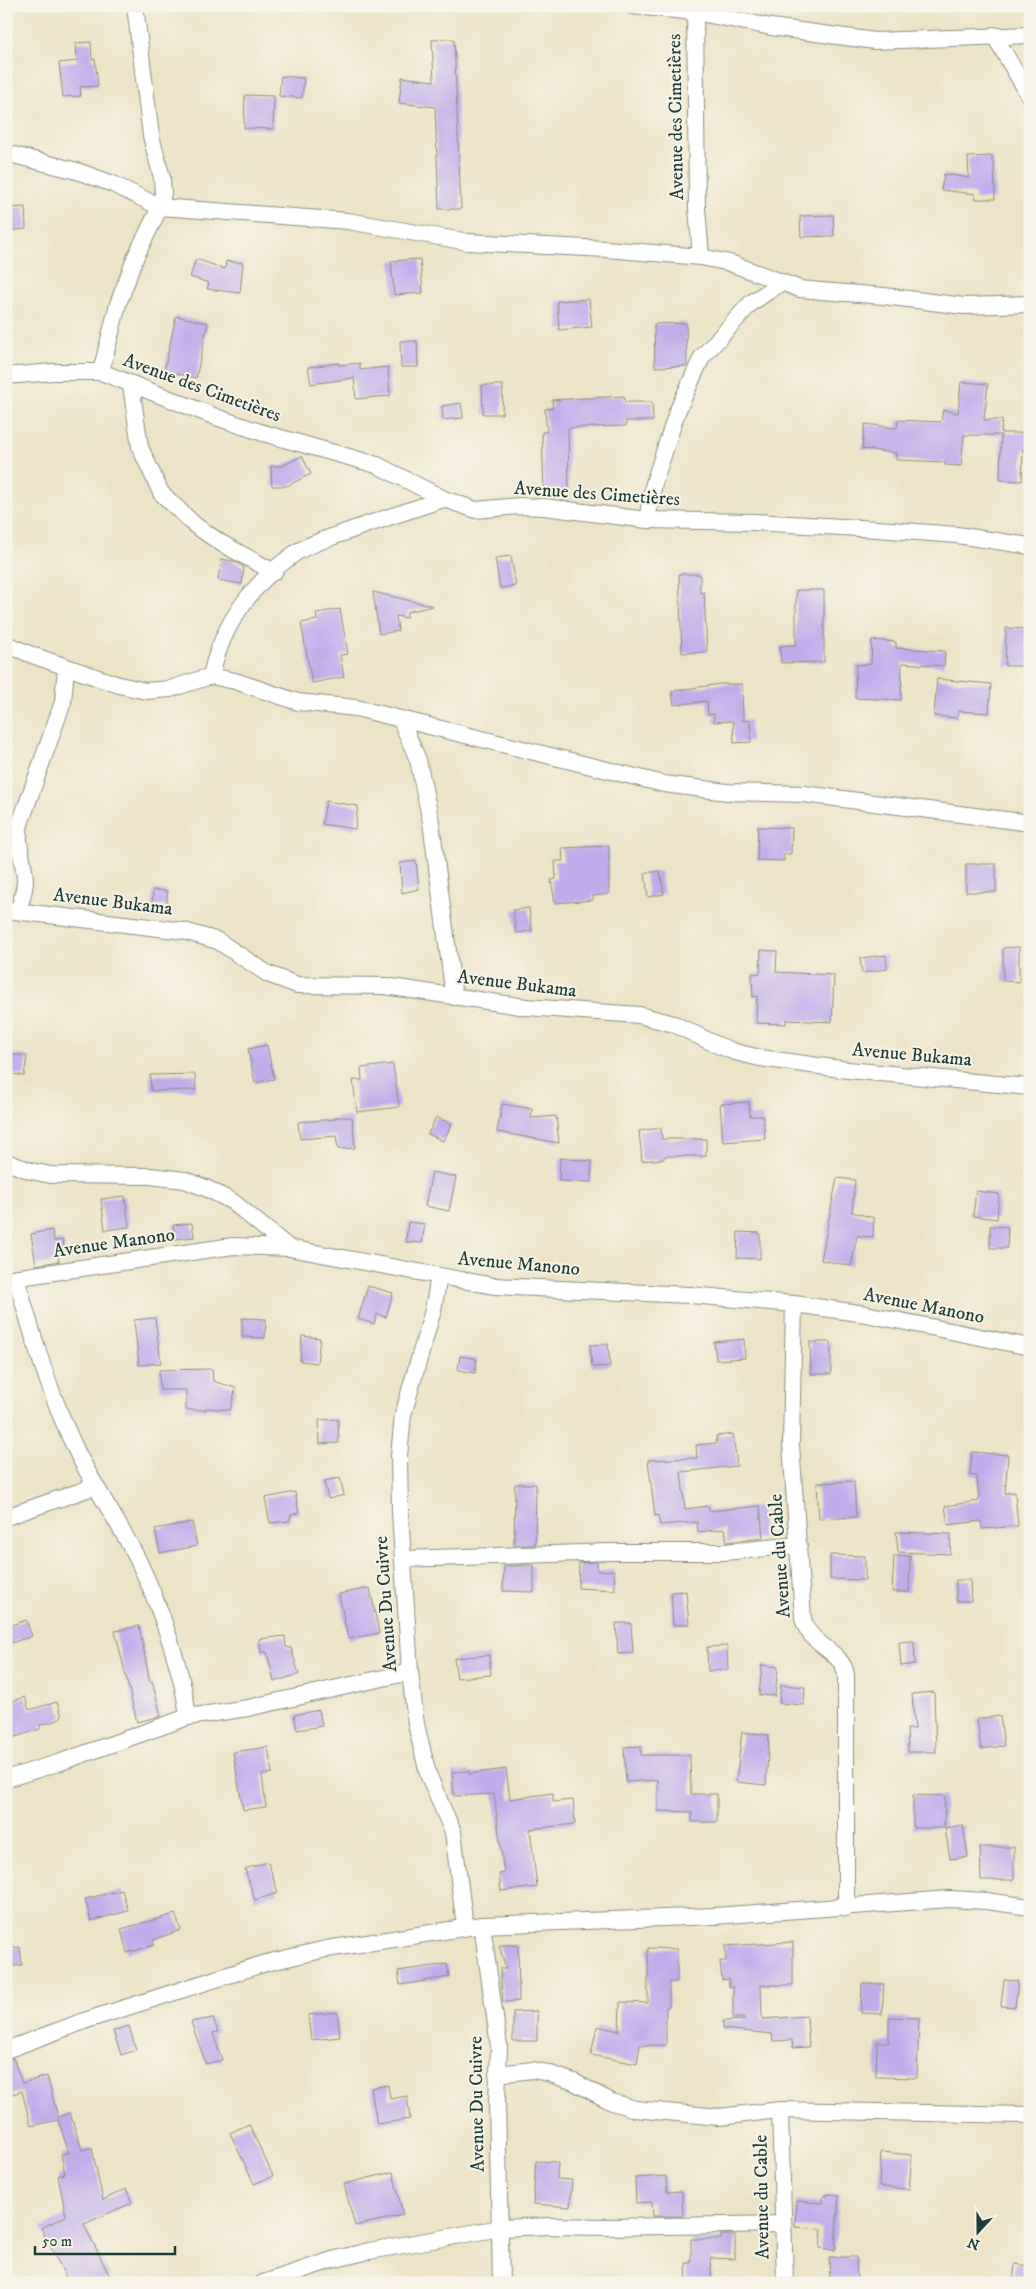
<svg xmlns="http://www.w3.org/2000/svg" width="1036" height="2289" viewBox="0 0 1036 2289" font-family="'IM FELL DW Pica',serif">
  <rect width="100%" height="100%" fill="#f7f3e8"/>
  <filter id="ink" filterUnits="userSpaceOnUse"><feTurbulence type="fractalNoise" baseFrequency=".02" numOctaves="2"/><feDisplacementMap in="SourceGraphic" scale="10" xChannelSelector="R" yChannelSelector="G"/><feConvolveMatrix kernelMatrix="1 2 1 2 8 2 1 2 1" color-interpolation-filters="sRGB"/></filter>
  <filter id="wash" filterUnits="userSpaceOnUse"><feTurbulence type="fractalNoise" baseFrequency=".0096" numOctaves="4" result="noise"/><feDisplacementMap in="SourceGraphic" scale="20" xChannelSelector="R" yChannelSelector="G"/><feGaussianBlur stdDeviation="1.12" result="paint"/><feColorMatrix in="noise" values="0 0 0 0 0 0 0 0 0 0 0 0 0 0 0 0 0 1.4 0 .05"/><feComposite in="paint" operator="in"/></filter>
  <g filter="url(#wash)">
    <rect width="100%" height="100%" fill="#ede4c7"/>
    <g id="blocks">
      <g fill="#c1adeb">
        <path d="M454 39 461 209H439L435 107 399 103 402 77 434 81 432 40Z"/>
        <path d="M91 42 92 60 95 59 98 86 80 87 81 96 63 97 59 63 77 61 76 43Z"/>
        <path d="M281 76 304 78 302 98 279 96Z"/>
        <path d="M245 95 274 96 273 129 244 128Z"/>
        <path d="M992 156V162H994L995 199H975V194L941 190 944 174 969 178 968 157Z"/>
        <path d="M25 207 26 229 6 231V208Z"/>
        <path d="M833 215 834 236 801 237 800 216Z"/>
        <path d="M196 259 225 269 226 261 243 263 240 293 207 289 209 283 190 277Z"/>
        <path d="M420 259 423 293 394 295 391 261Z"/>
        <path d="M589 299 592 327 559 330 557 301Z"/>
        <path d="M176 316 208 323 196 378 164 371Z"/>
        <path d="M686 323 687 366 655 367 654 324Z"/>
        <path d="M400 341H417L418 367H401Z"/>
        <path d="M339 363V365L360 363V370L388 367 390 396 356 399 354 378 311 384 308 367Z"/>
        <path d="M961 382 988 384 984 420H1002L1001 433H1030V450L1023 449 1022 481 1000 480 1001 435H964L961 466 945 465V462L896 460V453L862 449 865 424 897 428 898 420 941 422 943 410 958 413Z"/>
        <path d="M482 385H503L502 414H483Z"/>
        <path d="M624 396 625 402H652L653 421H626V426L568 428 569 495H544L542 432H547L545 409 553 408 552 400Z"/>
        <path d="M461 403 463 418 443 420 442 406Z"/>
        <path d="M302 456 311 474 287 486H272L271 466H282Z"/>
        <path d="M511 556 516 586 500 588 495 558Z"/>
        <path d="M221 559 233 561 244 567 242 584 218 580Z"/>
        <path d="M679 574H700V593L704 592 707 652 682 653Z"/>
        <path d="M796 590H824V662L781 663 780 646 796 645Z"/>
        <path d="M373 592 433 606 407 612V618L396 616 398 631 379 634Z"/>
        <path d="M340 609 348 654 340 655 344 677 312 683 301 623 317 620 316 613Z"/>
        <path d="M1006 628 1030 629V666H1005Z"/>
        <path d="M872 640 896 642V648L945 651 944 666 902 663 901 700 855 698 856 665 871 664Z"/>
        <path d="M937 679 991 684 989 713 958 711 957 718 934 716Z"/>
        <path d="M720 684H742L743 721 750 720 751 742 734 743 733 721 714 722V714L708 715 707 701 674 705 672 691Z"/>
        <path d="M326 801 358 806 355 829 322 824Z"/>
        <path d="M758 827 792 828 791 854H784V861L757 860Z"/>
        <path d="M609 846V894L593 896V900L555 903 551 880 556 879 555 861H563L562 848Z"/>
        <path d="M416 861 419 889 402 893 400 863Z"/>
        <rect x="966" y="864" width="30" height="28"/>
        <path d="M660 871 664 894 648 897 645 873Z"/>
        <path d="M153 890 167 891V906L152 905Z"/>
        <path d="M529 908 532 931 516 933 513 910Z"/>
        <path d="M1019 947V982L1003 981V948Z"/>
        <path d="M761 950 777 951 776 972 834 975 832 1022 786 1020V1024L756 1023 757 996 753 997 752 974 760 973Z"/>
        <path d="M886 955 887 969 862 973 860 958Z"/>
        <path d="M267 1045 274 1079 255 1083 248 1049Z"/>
        <path d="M10 1054 27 1056 24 1076 8 1073Z"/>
        <path d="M393 1064 399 1107 357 1112 353 1080H362L361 1068Z"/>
        <path d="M195 1074 196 1090 151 1091 150 1075Z"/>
        <path d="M749 1102 750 1116H763L765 1139 723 1142 720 1104Z"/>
        <path d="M502 1104 532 1109 531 1118 556 1116 559 1143 497 1132Z"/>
        <path d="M336 1117H352L355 1148 338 1149 336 1136 300 1139 298 1122 336 1119Z"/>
        <path d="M436 1117 452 1124 443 1141 428 1134Z"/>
        <path d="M661 1128 662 1139H706V1156H664V1159L642 1161 639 1131Z"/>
        <path d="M560 1158 592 1161 591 1182 559 1181Z"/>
        <path d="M432 1172 456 1177 449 1211 425 1206Z"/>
        <path d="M837 1178 855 1180 852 1212 874 1218 873 1237 857 1236 851 1266 821 1260Z"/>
        <path d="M976 1191 999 1194 997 1219 973 1216Z"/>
        <path d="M125 1196 129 1227 105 1230 101 1199Z"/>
        <path d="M408 1222 425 1224 422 1243 406 1242Z"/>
        <path d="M192 1223 194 1237 175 1239 173 1225Z"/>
        <path d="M990 1226 1008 1227 1007 1248H990Z"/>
        <path d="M52 1230 54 1241 63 1240 65 1254 58 1255 59 1261 36 1265 31 1234Z"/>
        <path d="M738 1232 760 1233V1259L737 1258Z"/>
        <path d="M368 1286 393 1293 386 1317 377 1314 374 1324 358 1319Z"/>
        <path d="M155 1318 161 1363 139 1365 134 1320Z"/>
        <path d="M242 1318 266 1319 265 1338 242 1337Z"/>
        <path d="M302 1336 320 1338 317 1363 300 1361Z"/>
        <path d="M744 1339 745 1358 716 1360 714 1342Z"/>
        <path d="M810 1342H831V1374H811Z"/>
        <path d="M608 1344 610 1366 592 1367 590 1345Z"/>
        <path d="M460 1356 477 1359 475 1373 458 1370Z"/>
        <path d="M212 1369 213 1381 236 1388 230 1410 206 1408V1410H186V1390H160L159 1370Z"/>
        <path d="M338 1419 339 1443 320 1444 319 1420Z"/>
        <path d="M733 1434 737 1466 681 1472 685 1509 708 1506 709 1511 760 1506 763 1538 727 1542 725 1529 698 1532 697 1522 660 1525 658 1515 655 1516 648 1460 697 1458 696 1445 717 1443 716 1436Z"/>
        <path d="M972 1452 1008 1455 1005 1493 1015 1492 1018 1526 982 1529 981 1521 948 1525 945 1506 979 1501 977 1476 970 1475Z"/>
        <path d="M340 1478 344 1495 328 1499 324 1481Z"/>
        <path d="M854 1481 856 1517 819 1519 817 1483Z"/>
        <path d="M515 1484H536L535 1545H514Z"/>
        <path d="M295 1492 299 1513 291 1515 289 1521 270 1523 265 1498Z"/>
        <path d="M192 1522 197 1546 160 1553 155 1529Z"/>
        <path d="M896 1532 951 1534 950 1554 898 1552Z"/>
        <path d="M830 1555 865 1556V1580L830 1579Z"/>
        <path d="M894 1556H910L909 1592H892Z"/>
        <path d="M597 1562V1571L614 1570 615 1590 578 1588 579 1563Z"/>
        <path d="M534 1565V1592L503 1591 504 1566Z"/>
        <path d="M956 1580H970L971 1601H956Z"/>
        <path d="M370 1588 379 1633 348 1639 339 1594Z"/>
        <path d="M686 1591 689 1624 673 1625 671 1592Z"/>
        <path d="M26 1620 32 1636 6 1645V1627Z"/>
        <path d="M616 1623H631L633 1653 618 1654Z"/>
        <path d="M139 1626 150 1682 152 1681 161 1716 137 1722 115 1631Z"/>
        <path d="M285 1636 286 1647 291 1648 299 1674 274 1682 267 1652H261L259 1639Z"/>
        <path d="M914 1641 915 1664 901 1666 899 1642Z"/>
        <path d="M727 1646 728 1670 708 1671 707 1647Z"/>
        <path d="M489 1655 491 1675 457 1678 454 1658Z"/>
        <path d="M762 1665 778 1667 775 1696 759 1695Z"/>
        <path d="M781 1685 805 1687 804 1705 779 1703Z"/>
        <path d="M934 1692 936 1752H908L907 1729H915L912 1694Z"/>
        <path d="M25 1697 29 1710 57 1702 62 1716 56 1721 40 1725V1729L6 1740V1703Z"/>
        <path d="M319 1710 322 1726 297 1730 294 1715Z"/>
        <path d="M1000 1716 1004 1746 981 1749 977 1719Z"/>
        <path d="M742 1732 769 1735 766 1785 736 1782Z"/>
        <path d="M641 1746V1755H690L691 1794H717V1822H692V1812L658 1811V1780L626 1782 624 1747Z"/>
        <path d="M268 1747 272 1773 262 1775 266 1807 243 1810 233 1752Z"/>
        <path d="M506 1769 510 1799 553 1793V1802L573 1800 575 1824 530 1829 537 1887 501 1891 499 1874 504 1873 494 1794 454 1796 452 1772 469 1771V1774Z"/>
        <path d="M913 1795 945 1796 944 1828H913Z"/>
        <path d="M963 1825 968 1857 950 1859 945 1828Z"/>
        <path d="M980 1847H1014V1880H981Z"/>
        <path d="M268 1862 278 1893 255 1900 245 1869Z"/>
        <path d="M122 1890 128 1911 91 1921 85 1899Z"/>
        <path d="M175 1914 181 1930 153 1940 154 1945 127 1953 121 1929Z"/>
        <path d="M793 1942V1985H761L762 2019 807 2016 809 2047 793 2048 792 2040 773 2041 772 2034 723 2029V2021L744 2020V2018H733V1987H729V1979L722 1980 720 1961H726L725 1946Z"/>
        <path d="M499 1945H518L519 2001 503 2002 500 1969H506Z"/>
        <path d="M20 1947 22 1965 6 1967V1949Z"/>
        <path d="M648 1948 677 1949V1982H669V2007H666V2045H640L637 2064 591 2055 597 2026 619 2031 620 2002 648 2003Z"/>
        <path d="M447 1964 449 1977 400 1985 398 1971Z"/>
        <path d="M1004 1980 1018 1981 1015 2007 1001 2006Z"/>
        <path d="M862 1983 884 1984 882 2014 861 2013Z"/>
        <path d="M537 2011V2041H513V2012Z"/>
        <path d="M337 2012 340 2037 311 2040 308 2015Z"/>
        <path d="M889 2017 919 2018 917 2078 876 2077 877 2042H889Z"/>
        <path d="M213 2018 218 2032 213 2033 222 2060 206 2064 191 2022Z"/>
        <path d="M129 2026 136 2050 121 2055 113 2031Z"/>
        <path d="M13 2058 22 2083 47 2076 58 2117 70 2113 82 2150 92 2148 103 2200 126 2189 132 2203 84 2224 110 2277 98 2283H69L41 2228 66 2216 58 2176 65 2174 61 2154 69 2153 58 2120 31 2126 22 2091 6 2096V2060Z"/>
        <path d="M388 2085 390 2099 407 2096 410 2119 377 2124 371 2088Z"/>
        <path d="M249 2124 273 2176 254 2184 230 2133Z"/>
        <path d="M881 2152 912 2155 909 2189 879 2187Z"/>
        <path d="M536 2161 558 2162 557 2179 572 2180 570 2207 533 2204Z"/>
        <path d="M393 2172 403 2215 355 2226 344 2184Z"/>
        <path d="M666 2176 667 2192 682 2191 683 2216H653L652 2202 636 2203 635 2178Z"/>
        <path d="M827 2194 839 2195 835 2250 820 2248 822 2229 795 2227 796 2201 823 2203V2196H827Z"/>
        <path d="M721 2235H735V2259L710 2258 712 2283H687L686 2263H691V2239H721Z"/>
        <path d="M829 2257H856L857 2283H830Z"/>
        <path d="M1015 2264 1030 2266V2283L1013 2282Z"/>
      </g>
    </g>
  </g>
  <g filter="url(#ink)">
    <use href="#blocks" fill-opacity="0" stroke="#86907e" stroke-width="1"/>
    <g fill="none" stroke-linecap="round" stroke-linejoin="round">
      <defs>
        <g id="minor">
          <path d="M633 6 695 12 771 27 875 41 1030 35"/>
          <path d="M695 6 697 208 701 257"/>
          <path d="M994 35 1030 97"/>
          <path d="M6 153 77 171 113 184 160 207 348 221 468 242 606 249 701 257 730 263 800 289 821 291 884 296 964 306 1030 304"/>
          <path d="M101 372 118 304 136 256 160 207 163 193 162 178 151 136 135 6"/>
          <path d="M6 376 53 372H101L216 417 263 433 377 465 444 499 476 510 519 506 544 507 647 520 754 522 877 529 957 535 1030 546"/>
          <path d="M131 385 140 447 161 493 196 526 221 543 274 572"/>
          <path d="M647 520 654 483 677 412 702 357 751 303 782 282"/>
          <path d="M6 644 32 655 119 685 146 691 170 689 211 676 235 681 298 702 356 708 664 784 727 792 804 794 1030 823"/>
          <path d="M211 676C222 625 252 584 294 554 308 544 327 539 343 533 377 521 410 510 444 499"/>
          <path d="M401 720 418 760 431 822 454 997"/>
          <path d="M6 910 184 931 218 941 268 974 297 985 385 986 526 1007 639 1015 674 1024 715 1044 735 1052 760 1058 848 1070 1030 1087"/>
          <path d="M18 911C21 901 25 891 25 880 24 860 16 844 20 824L63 702 66 667"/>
          <path d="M6 1162 31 1171 51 1175 150 1176 185 1180 208 1189 233 1202 289 1248"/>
          <path d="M439 1276 433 1310 403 1415 399 1456 400 1512 410 1672 416 1724 428 1774 453 1832 465 1927"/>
          <path d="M16 1277C33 1337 50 1396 77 1452 96 1490 120 1524 139 1562 159 1604 183 1671 188 1717"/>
          <path d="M6 1279 233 1246 289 1248 494 1286 690 1295 794 1304 866 1314 1030 1347"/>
          <path d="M794 1304 791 1444 803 1618C809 1647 843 1650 846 1675V1908"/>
          <path d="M6 1517 96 1486"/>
          <path d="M403 1559 609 1552H724L799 1545"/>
          <path d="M6 1779 61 1762 188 1717 248 1708 410 1672"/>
          <path d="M482 1925 499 2046 497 2101 501 2283"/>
          <path d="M6 2050 87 2020 266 1963 326 1949 380 1941 482 1925 714 1916 950 1899 986 1901 1030 1907"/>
          <path d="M497 2074 533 2070 548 2073 574 2082 612 2102 635 2109 719 2117 780 2110 1030 2115"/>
          <path d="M780 2110 785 2283"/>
          <path d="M263 2283 332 2260 369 2251 501 2228 548 2226 606 2227 783 2224"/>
        </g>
      </defs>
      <use href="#minor" stroke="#86907e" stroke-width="18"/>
      <use href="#minor" stroke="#fff" stroke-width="16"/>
    </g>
  </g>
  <g text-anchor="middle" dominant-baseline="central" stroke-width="4" stroke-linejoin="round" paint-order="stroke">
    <g font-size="19" fill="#1f3d34" stroke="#f7f3e8">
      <text transform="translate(676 117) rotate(-91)">Avenue des Cimetières</text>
      <text transform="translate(202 388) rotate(20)">Avenue des Cimetières</text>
      <text transform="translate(597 494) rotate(4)">Avenue des Cimetières</text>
      <text transform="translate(113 902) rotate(7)">Avenue Bukama</text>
      <text transform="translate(517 984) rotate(7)">Avenue Bukama</text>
      <text transform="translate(912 1055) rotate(5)">Avenue Bukama</text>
      <text transform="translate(114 1243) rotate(-8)">Avenue Manono</text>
      <text transform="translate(519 1264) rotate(5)">Avenue Manono</text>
      <text transform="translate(924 1306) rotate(11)">Avenue Manono</text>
      <text transform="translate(780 1556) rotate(-94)">Avenue du Cable</text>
      <text transform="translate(386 1604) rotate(-94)">Avenue Du Cuivre</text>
      <text transform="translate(477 2104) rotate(-91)">Avenue Du Cuivre</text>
      <text transform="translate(762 2197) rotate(-91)">Avenue du Cable</text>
    </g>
  </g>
  <rect width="1036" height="2289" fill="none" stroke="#f7f3e8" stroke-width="25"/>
  <g transform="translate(978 2232) rotate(201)" stroke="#f7f3e8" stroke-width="4" paint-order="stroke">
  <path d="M0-4L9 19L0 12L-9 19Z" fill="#1f3d34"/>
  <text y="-8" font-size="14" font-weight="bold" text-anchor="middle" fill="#1f3d34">N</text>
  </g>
  <path d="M35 2246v8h140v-8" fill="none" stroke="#1f3d34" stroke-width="2.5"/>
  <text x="42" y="2246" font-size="15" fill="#1f3d34" stroke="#f7f3e8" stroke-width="4" paint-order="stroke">50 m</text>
</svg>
